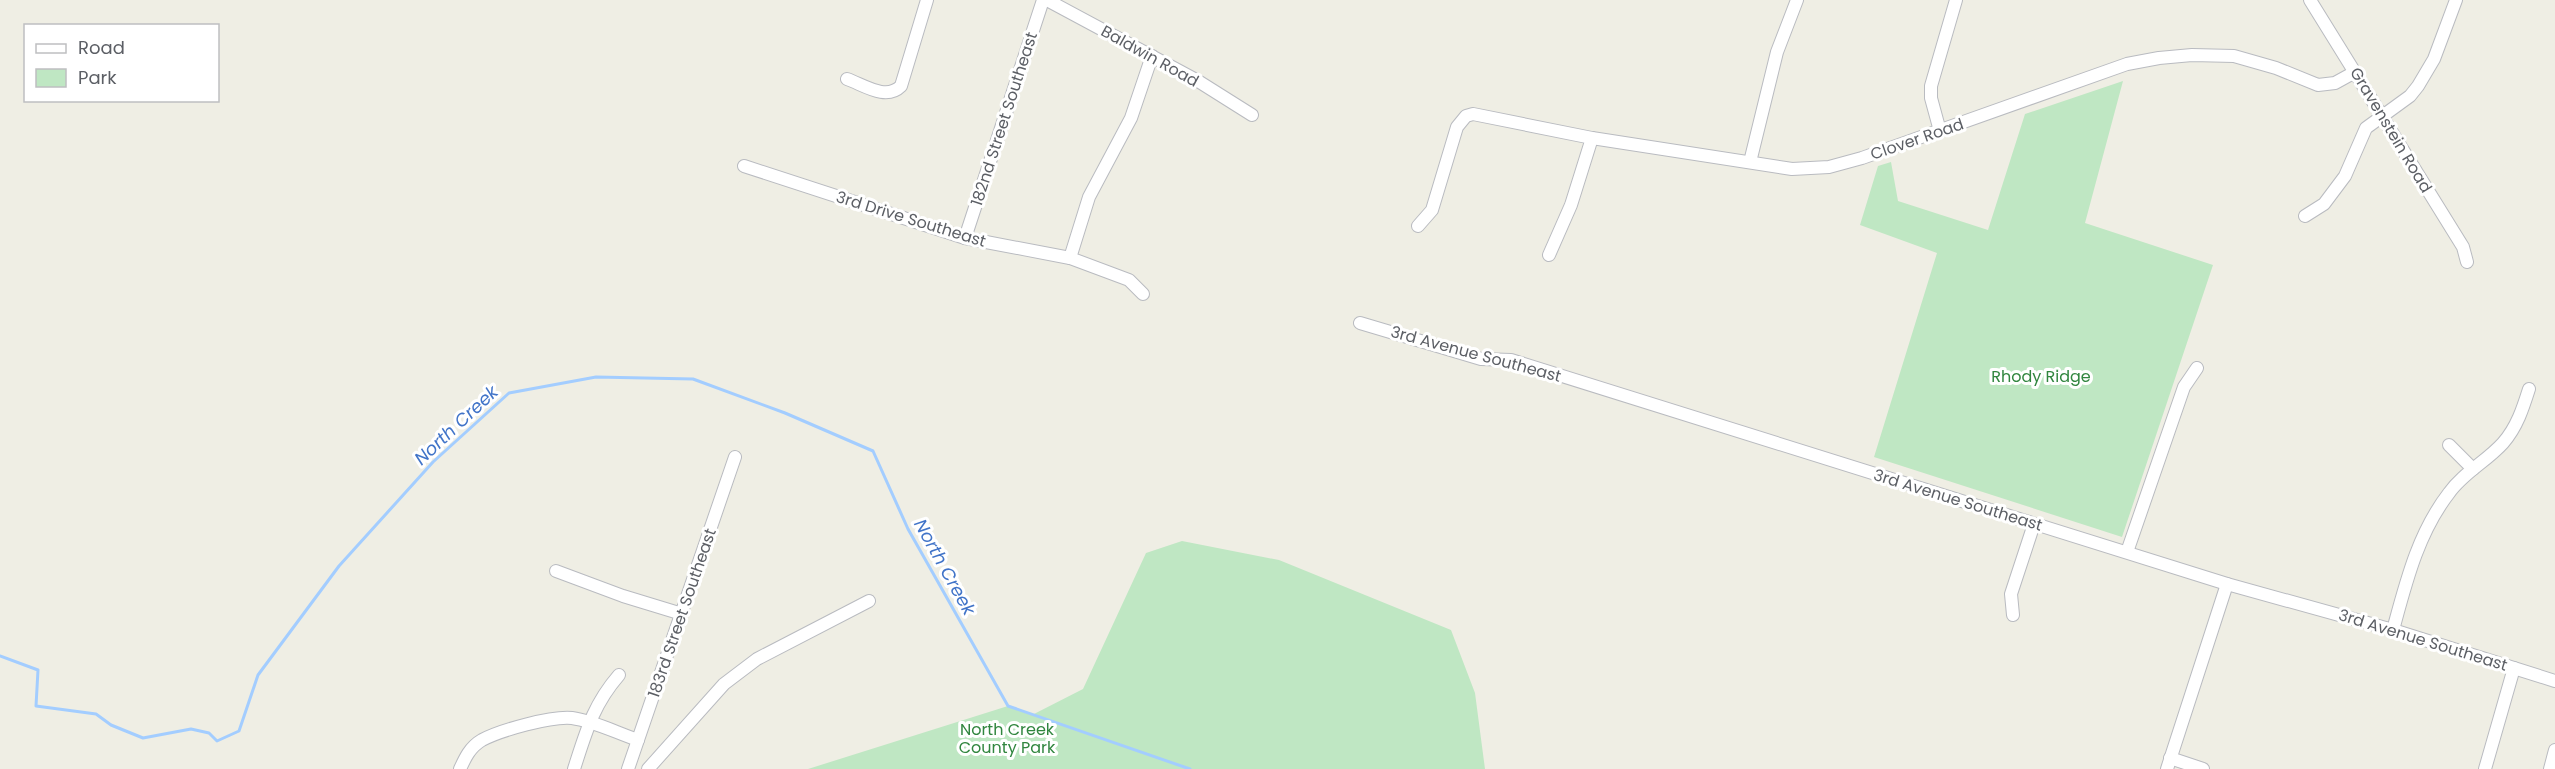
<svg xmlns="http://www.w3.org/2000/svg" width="2555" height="769" viewBox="0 0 2555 769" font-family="Poppins,sans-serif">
  <rect width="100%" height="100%" fill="#efeee4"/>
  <g fill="#bfe7c3">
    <path d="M2123 81 2085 223 2213 265 2122 537 1874 457 1937 253 1860 225 1878 166 1891 162 1898 201 1988 230 2025 114Z"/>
    <path d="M1182 541 1279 560 1451 630 1475 693 1485 769H808L1008 706 1032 715 1083 689 1146 553Z"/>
  </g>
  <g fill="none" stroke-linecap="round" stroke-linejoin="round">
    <path stroke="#a3cdff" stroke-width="3" d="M0 656 38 670 36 706 96 714 111 725 143 738 191 729 209 733 217 741 239 731 258 675 339 566 433 462 509 393 596 377 693 379 785 413 873 451 908 529 1008 706 1190 769"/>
    <defs>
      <g id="street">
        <path d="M1047 0 1198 81 1252 115"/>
        <path d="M2310 0 2463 247 2467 262"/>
        <path d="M847 79C864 85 886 101 901 86L927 0"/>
        <path d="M1940 131 1931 98V86L1956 0"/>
        <path d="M1750 162 1777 52 1797 0"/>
        <path d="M744 166 965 238 1070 258 1129 280 1143 294"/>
        <path d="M2305 216 2324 204 2345 176 2366 128 2410 96 2418 86 2434 59 2456 0"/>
        <path d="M1418 226 1432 210 1457 127 1466 116 1473 114 1592 138 1792 169 1829 167 1862 158 2127 64 2159 58 2192 55 2234 56 2276 68 2318 85 2335 83 2355 72"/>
        <path d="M965 238 1043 0"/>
        <path d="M1549 255 1571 205 1592 138"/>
        <path d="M1070 258 1089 197 1131 118 1152 56"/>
        <path d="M1360 323 1481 359 1511 360 2227 584 2393 630 2555 681"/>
        <path d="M2449 445 2473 469"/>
        <path d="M2127 552 2184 387 2197 368"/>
        <path d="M556 571 623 596 682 614"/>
        <path d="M2013 615 2011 594 2034 524"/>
        <path d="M2393 630C2406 582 2418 533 2449 493 2463 473 2487 461 2503 443 2517 427 2523 408 2529 389"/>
        <path d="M2170 758 2203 769"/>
        <path d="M460 769C465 758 470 747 482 740 501 730 551 716 572 718 594 721 617 733 638 740"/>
        <path d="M574 769C586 732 593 705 619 675"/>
        <path d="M628 769 735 457"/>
        <path d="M648 769 724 684 757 659 869 601"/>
        <path d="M2167 769 2227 584"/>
        <path d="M2485 769 2514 668"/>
        <path d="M2550 769 2555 750"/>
      </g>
    </defs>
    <use href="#street" stroke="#b9bbc0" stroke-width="14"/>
    <use href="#street" stroke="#fff" stroke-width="12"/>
  </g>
  <g text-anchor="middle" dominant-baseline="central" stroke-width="6" stroke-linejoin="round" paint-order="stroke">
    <g font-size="16" fill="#5c5f65" stroke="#fff">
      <text transform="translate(1150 56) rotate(29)">Baldwin Road</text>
      <text transform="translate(1004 119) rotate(-72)">182nd Street Southeast</text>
      <text transform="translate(2391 130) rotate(59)">Gravenstein Road</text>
      <text transform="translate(1917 139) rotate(-19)">Clover Road</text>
      <text transform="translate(911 219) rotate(17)">3rd Drive Southeast</text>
      <text transform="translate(1476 354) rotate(15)">3rd Avenue Southeast</text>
      <text transform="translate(1958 500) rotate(17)">3rd Avenue Southeast</text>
      <text transform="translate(682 613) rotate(-71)">183rd Street Southeast</text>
      <text transform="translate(2423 640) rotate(17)">3rd Avenue Southeast</text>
    </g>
    <g font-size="16" fill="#31863f" stroke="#fff">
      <text x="2041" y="376">Rhody Ridge</text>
      <text x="1007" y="729">North Creek<tspan x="1007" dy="18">County Park</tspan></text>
    </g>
    <g font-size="18" font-style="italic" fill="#4174c8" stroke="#fff">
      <text transform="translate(456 425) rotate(-43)">North Creek</text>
      <text transform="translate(945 567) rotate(61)">North Creek</text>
    </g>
  </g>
  <rect x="24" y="24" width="195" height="78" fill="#ffffff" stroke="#bebfc1" stroke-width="1.5"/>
  <rect x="36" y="44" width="30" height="9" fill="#ffffff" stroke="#bebfc1" stroke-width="1.5"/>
  <text x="78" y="54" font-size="18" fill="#5c5f65">Road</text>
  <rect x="36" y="69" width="30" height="18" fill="#bfe7c3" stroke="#bebfc1" stroke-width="1.5"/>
  <text x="78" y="84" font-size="18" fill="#5c5f65">Park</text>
</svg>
